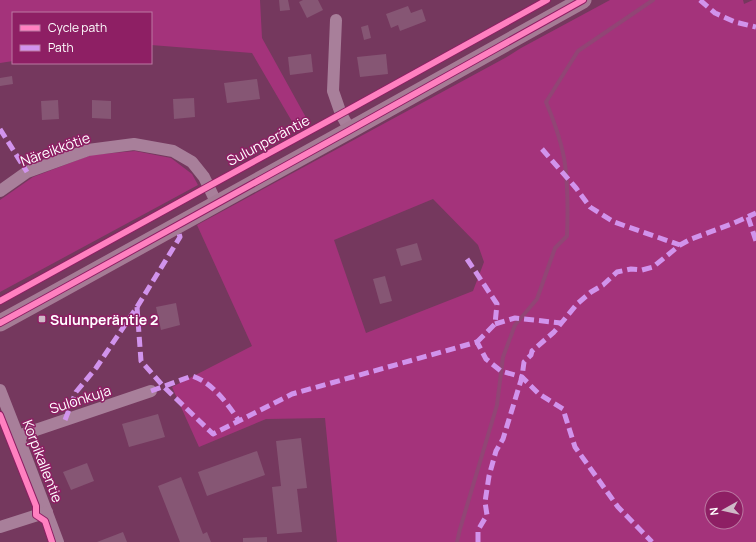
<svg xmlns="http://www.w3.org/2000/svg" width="756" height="542" viewBox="0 0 756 542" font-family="Manrope,sans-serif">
  <rect width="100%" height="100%" fill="#75385e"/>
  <g fill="#a4337b" fill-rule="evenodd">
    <path d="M0 0H260L262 38 309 123 297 130 252 53 151 45V13H13V61L0 63Z"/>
    <path d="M610 0H743L744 4 753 0H756V542H337L325 418 266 419 199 447 172 387 252 346 197 225 505 58 521 48ZM433 199 478 245 484 262 473 291 366 333 334 240ZM712 498H736V522H712Z"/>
    <path d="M135 151 171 158 192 174 198 185 0 292V200L33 177 91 155Z"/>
  </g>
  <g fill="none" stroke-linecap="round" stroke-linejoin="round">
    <path stroke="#914575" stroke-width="4" d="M457 542 460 529 497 405 503 357 515 325 537 299 555 248 567 236C568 212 568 188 565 164 562 143 554 121 546 102L578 51 653 0"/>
  </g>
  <g fill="#865674">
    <path d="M279 0H288L290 10 280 11Z"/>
    <path d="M303 0H318L323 10 307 18 299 2Z"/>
    <path d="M408 6 411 13 422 9 426 21 400 31 398 25 391 28 386 14Z"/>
    <path d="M368 25 371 38 364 40 361 27Z"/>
    <path d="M311 54 313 72 290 75 288 57Z"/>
    <path d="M386 54 388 74 360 77 357 57Z"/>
    <path d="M12 76 13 84 0 86V78Z"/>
    <path d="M257 79 260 99 227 103 224 83Z"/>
    <path d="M194 98 195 117 174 119 173 99Z"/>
    <path d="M58 100 59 119 42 120 41 101Z"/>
    <path d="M92 100 111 101V119L92 118Z"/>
    <path d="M417 243 422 260 401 266 396 249Z"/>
    <path d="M385 276 392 301 380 304 373 279Z"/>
    <path d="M176 303 180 325 161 330 156 307Z"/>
    <path d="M158 414 165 437 129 447 122 424Z"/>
    <path d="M301 438 307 488 297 489 302 532 277 534 272 487 281 486 276 441Z"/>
    <path d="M257 451 265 475 207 496 198 472Z"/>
    <path d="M87 463 94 481 71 490 63 472Z"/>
    <path d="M181 477 203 534 207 532 211 542H180L158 486Z"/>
    <path d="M123 532 127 542H97Z"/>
    <path d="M267 537V542H243V538Z"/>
  </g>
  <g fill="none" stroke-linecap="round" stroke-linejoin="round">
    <g stroke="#a87f9a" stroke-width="12">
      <path d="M336 20 333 91 341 114 350 130"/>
      <path d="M0 191 27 172 88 150 134 144 173 151 192 162 204 177 217 204"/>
      <path d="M0 390 18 436 58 542"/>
      <path d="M18 436 151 391"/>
      <path d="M0 527 47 512"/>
    </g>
    <path stroke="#a57b95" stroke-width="17" d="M0 323 53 294 350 130 583 0"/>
    <g stroke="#d193ec" stroke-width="5" stroke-dasharray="10 5" stroke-linecap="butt">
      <path d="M700 0 715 13 735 22 756 27"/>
      <path d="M0 129 27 172"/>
      <path d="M542 149 576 188 590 207 614 222 680 245"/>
      <path d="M748 217 756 241"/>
      <path d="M467 259 497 304 495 324 477 342"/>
      <path d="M137 307 141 361 164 387 213 434 292 394 477 342 486 359 501 371 522 377 539 394 563 409 575 447 618 507 652 542"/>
      <path d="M495 324 515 318 561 323"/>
      <path d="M151 391 192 376C212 382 228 404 239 421"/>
      <path d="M65 420 76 392 96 368 137 307 180 237 177 226"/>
      <path d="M478 542V530L487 515 485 502 489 476 496 451 503 439 522 377 524 362 531 355 532 351 554 332 577 304 591 292 603 285 617 272 631 269 642 270 653 267 680 245 691 239 734 223 756 213"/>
    </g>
    <defs>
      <g id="cycleway">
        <path d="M0 301 209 186 341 114 547 0"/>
        <path d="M0 323 53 294 350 130 583 0"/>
        <path d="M0 415 36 506V515L45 521 52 542"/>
      </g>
    </defs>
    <use href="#cycleway" stroke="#8e1f64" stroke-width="8"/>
    <use href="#cycleway" stroke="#ff80c0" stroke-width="6"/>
  </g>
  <rect fill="#cfb9c7" stroke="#8e1f64" stroke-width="1.5" x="38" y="315" width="8" height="8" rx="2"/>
  <g text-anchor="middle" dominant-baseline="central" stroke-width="3" stroke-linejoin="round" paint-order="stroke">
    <g font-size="14" fill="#fff" stroke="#8e1f64">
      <text transform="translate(268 140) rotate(-28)">Sulunperäntie</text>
      <text transform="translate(55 149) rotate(-20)">Näreikkötie</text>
      <text transform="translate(80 399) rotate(-18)">Sulonkuja</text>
      <text transform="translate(43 461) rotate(69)">Korpikallentie</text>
    </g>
    <g font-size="14" font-weight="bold" fill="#fff" stroke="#8e1f64" text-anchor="start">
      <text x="50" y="319">Sulunperäntie 2</text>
    </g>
  </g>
  <rect x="12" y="12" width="140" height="52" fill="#8e1f64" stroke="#bb79a2"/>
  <rect x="20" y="25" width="20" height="6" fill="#ff80c0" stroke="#bb79a2"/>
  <text x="48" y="32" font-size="12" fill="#ffffff">Cycle path</text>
  <rect x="20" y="45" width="20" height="6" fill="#d193ec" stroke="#bb79a2"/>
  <text x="48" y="52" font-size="12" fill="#ffffff">Path</text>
  <g transform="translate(724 510) rotate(262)"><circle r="19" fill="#8e1f64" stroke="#bb79a2"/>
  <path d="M0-3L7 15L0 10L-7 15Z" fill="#cfb9c7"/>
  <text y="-6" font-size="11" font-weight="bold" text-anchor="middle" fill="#ffffff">N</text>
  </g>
</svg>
